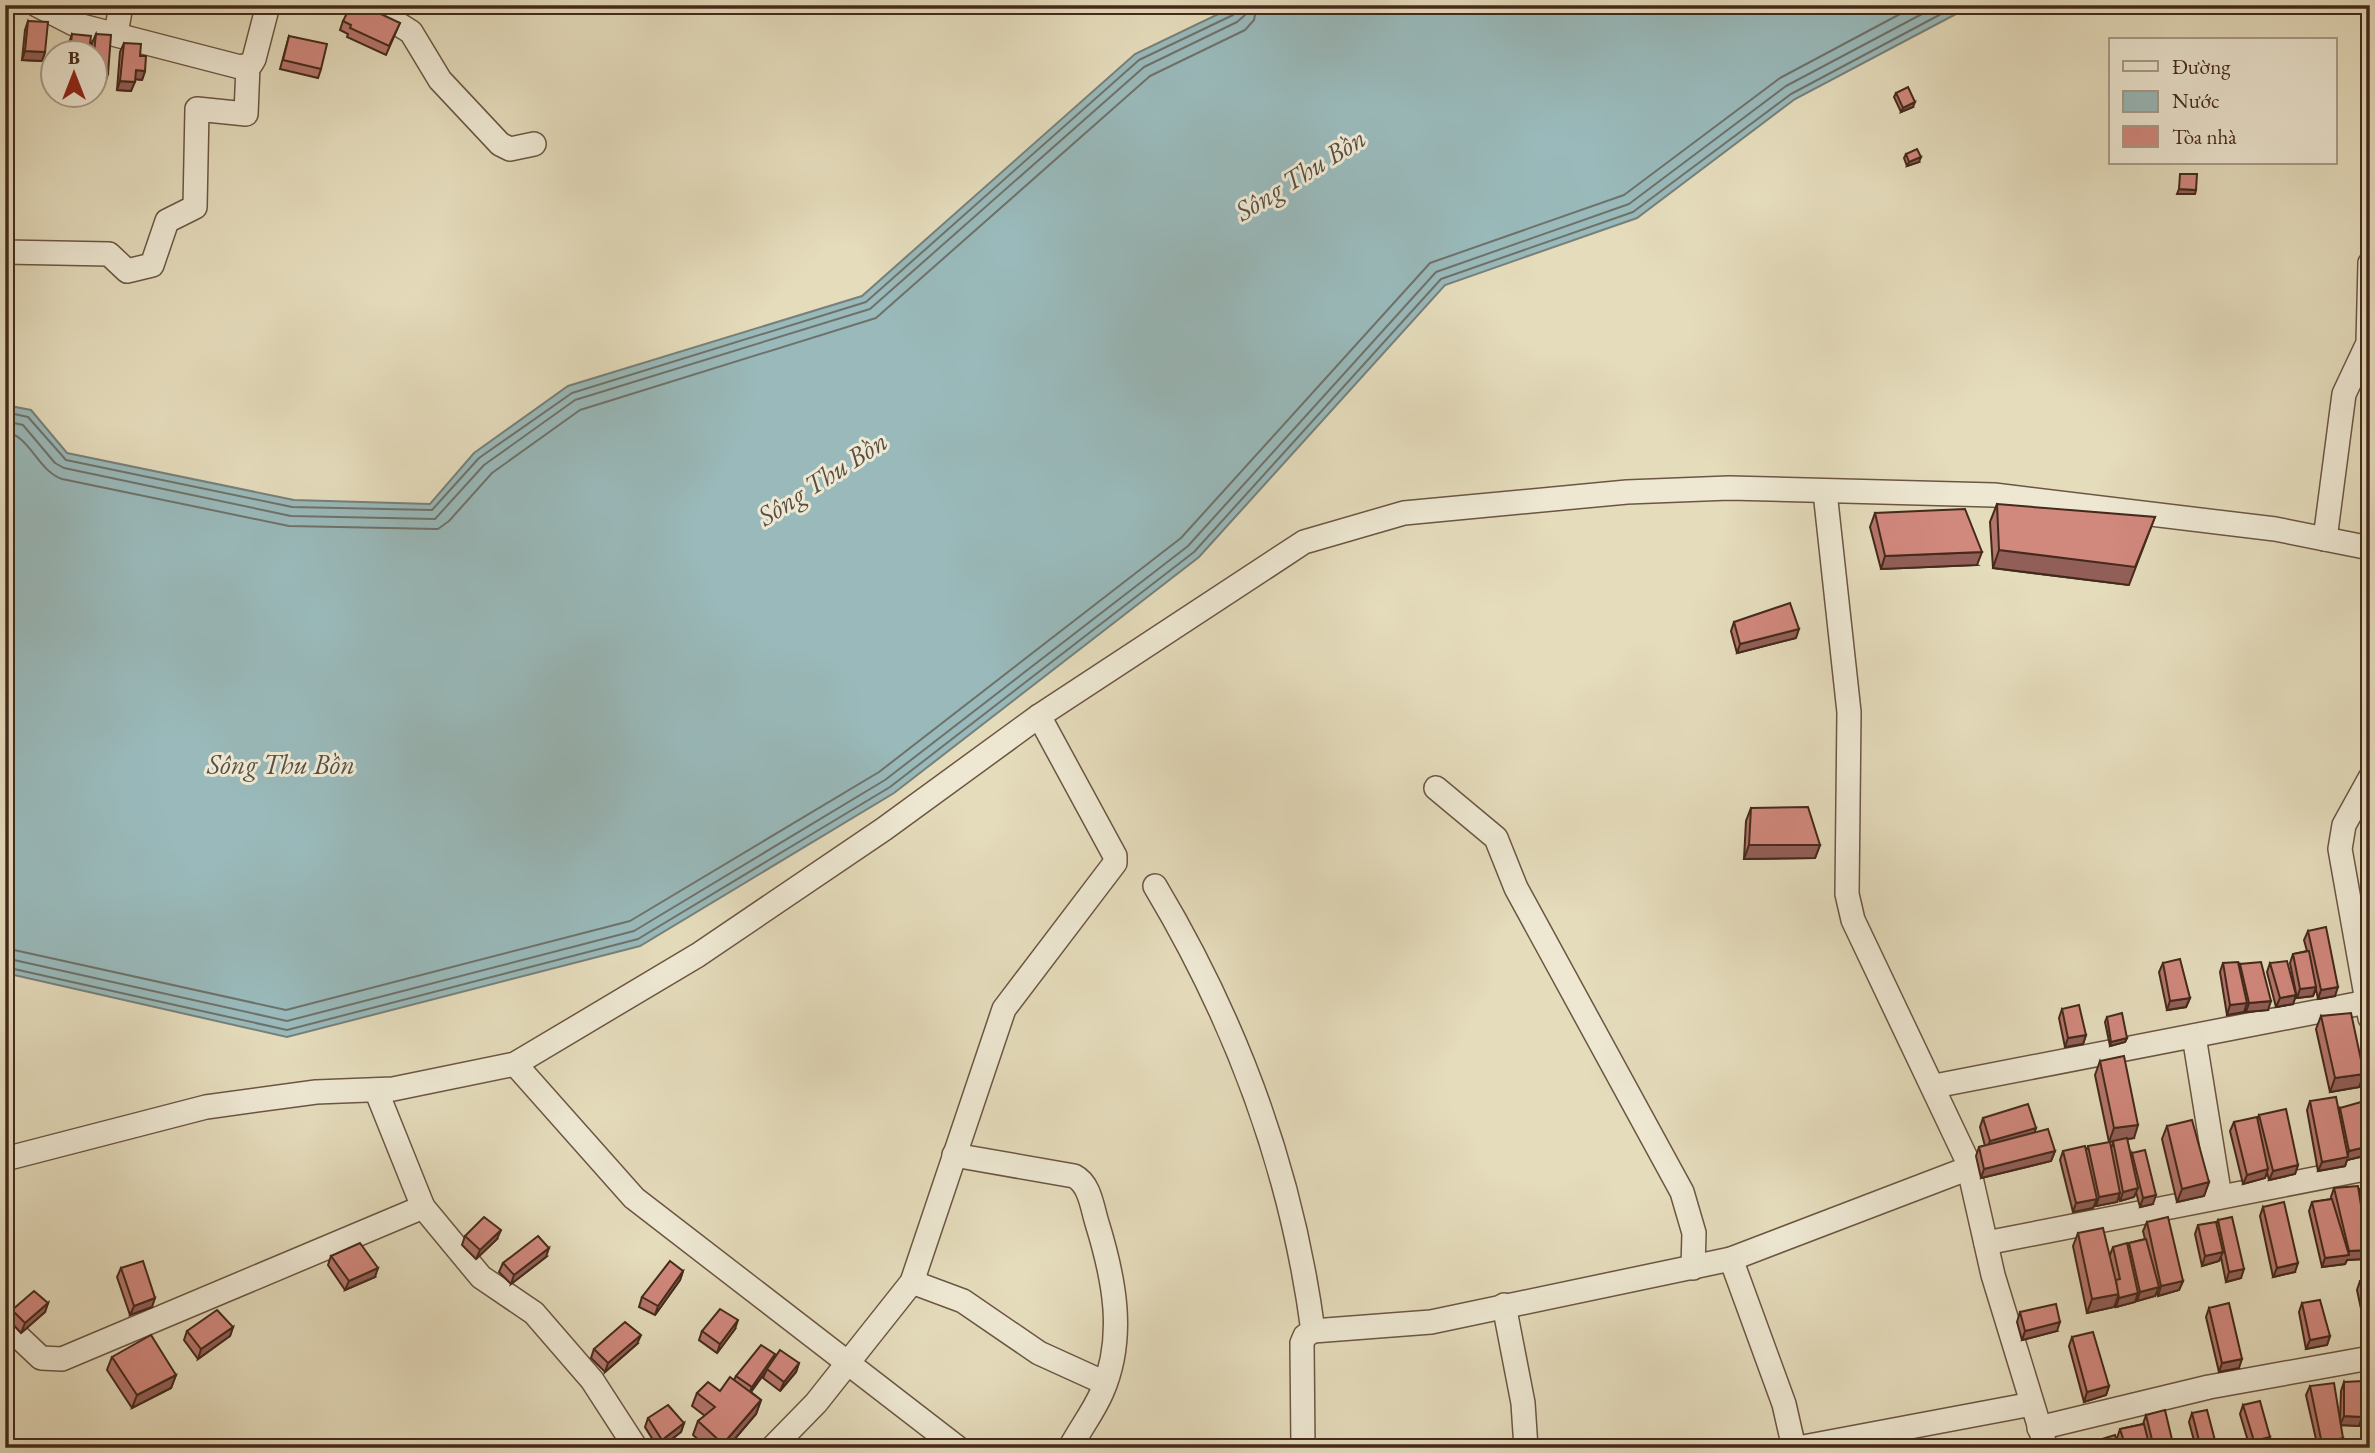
<svg xmlns="http://www.w3.org/2000/svg" width="2375" height="1453" viewBox="0 0 2375 1453" font-family="'EB Garamond',serif">
  <rect width="100%" height="100%" fill="#e5dcbc"/>
  <filter id="stains"><feTurbulence type="fractalNoise" baseFrequency=".00286" numOctaves="4"/><feColorMatrix values="0 0 0 0 .2 0 0 0 0 .09 0 0 0 0 .02 0 0 0 .5 -.17"/></filter>
  <radialGradient id="worn" r=".72"><stop offset=".6" stop-color="#630" stop-opacity="0"/><stop offset="1" stop-color="#630" stop-opacity=".3"/></radialGradient>
  <path fill="#99b9ba" stroke="#77807a" stroke-width="2" d="M1237 5H1973L1795 99 1637 218 1445 285 1199 557 894 793 640 946 287 1037 5 973V405L31 410 67 453 294 500 430 504 474 453 568 386 862 296 1135 54Z"/>
  <g fill="none" stroke-linecap="round" stroke-linejoin="round">
    <g stroke="#6e726a" stroke-width="2">
      <path d="M5 412 28 417 66 460 292 507 432 510 479 458 572 393 866 302 1139 60 1233 15 1238 5"/>
      <path d="M5 421 23 425 55 463 64 468 291 516 435 519 484 465 575 400 870 309 1144 67 1237 22 1245 15 1246 5"/>
      <path d="M5 431C31 437 37 470 62 479L289 526 438 529 449 521 492 473 580 410 876 318 1150 76 1245 30 1254 20 1257 5"/>
      <path d="M5 948 286 1010 630 921 879 772 1181 538 1430 263 1624 195 1780 78 1917 5"/>
      <path d="M5 958 287 1021 634 931 885 780 1188 546 1436 272 1629 204 1786 86 1939 5"/>
      <path d="M5 967 287 1030 638 939 890 787 1194 552 1441 279 1633 212 1791 94 1958 5"/>
    </g>
    <defs>
      <g id="street">
        <path d="M37 5 74 24 240 67 251 64 254 59 268 5"/>
        <path d="M368 5 411 32 440 80 500 144 510 149 534 144"/>
        <path d="M116 34 121 5"/>
        <path d="M5 252 109 254 127 271 152 265 167 221 195 207 197 109 246 114 248 66"/>
        <path d="M1825 492 1849 712 1847 894 1853 920 1967 1160 1993 1275 2046 1448"/>
        <path d="M2325 539 2344 394 2368 343 2370 263"/>
        <path d="M2370 778 2344 825 2340 849 2370 1018"/>
        <path d="M1436 788 1496 838 1516 888 1682 1192 1694 1233 1693 1268"/>
        <path d="M1155 886C1237 1023 1292 1172 1313 1331"/>
        <path d="M2194 1036 2220 1197"/>
        <path d="M515 1064 634 1198 958 1448"/>
        <path d="M1935 1086 2367 1002"/>
        <path d="M376 1090 423 1207 481 1277 534 1313 592 1380 636 1448"/>
        <path d="M954 1155 1074 1176C1090 1184 1092 1207 1097 1223 1114 1278 1126 1337 1102 1392 1094 1411 1080 1429 1070 1448"/>
        <path d="M5 1159 206 1107 316 1092 393 1089 515 1064 698 955 884 829 1039 716 1304 542 1404 513 1627 492 1729 488 1994 495 2275 529 2370 548"/>
        <path d="M1986 1243 2370 1168"/>
        <path d="M1731 1259 1784 1404 1794 1448"/>
        <path d="M912 1282 963 1301 1039 1353 1105 1383"/>
        <path d="M1504 1305 1523 1403 1526 1448"/>
        <path d="M5 1324 41 1358 62 1359 423 1207"/>
        <path d="M2039 1428 2209 1387 2370 1358"/>
        <path d="M772 1448 816 1403 912 1282 1004 1009 1115 863V856L1039 716"/>
        <path d="M1303 1448 1302 1343 1305 1336 1313 1331 1431 1322 1731 1259 1969 1168"/>
        <path d="M1798 1448 2032 1404"/>
      </g>
    </defs>
    <use href="#street" stroke="#6c5643" stroke-width="26"/>
    <use href="#street" stroke="#eee8d3" stroke-width="23"/>
  </g>
  <g fill="#b4756c" stroke="#442a1b" stroke-width="2">
    <path d="M361 13 400 23 386 55 347 37 348 34 340 30 343 21Z"/>
    <path d="M28 21 45 52 42 61 22 60 25 30Z"/>
    <path d="M72 34 89 52H68L69 43Z"/>
    <path d="M96 34 105 83H94V52H91L92 43Z"/>
    <path d="M289 36 321 69 318 78 280 69Z"/>
    <path d="M124 43 140 56 145 71 142 80 135 79 131 91 117 90 120 52Z"/>
    <path d="M1896 93 1913 107 1901 112 1894 97Z"/>
    <path d="M1906 154 1919 162 1907 166 1904 158Z"/>
    <path d="M1997 504 2129 585 1993 568 1990 522Z"/>
    <path d="M1875 513 1977 565 1881 569 1870 527Z"/>
    <path d="M1734 622 1796 638 1737 653 1731 631Z"/>
    <path d="M1751 808 1820 845 1815 858 1744 859 1746 821Z"/>
    <path d="M2308 931 2335 996 2318 999 2316 989 2313 996 2297 998 2290 963 2293 954 2307 951 2304 940Z"/>
    <path d="M2163 963 2190 998 2186 1007 2167 1010 2159 972Z"/>
    <path d="M2223 963 2239 968 2240 964 2268 1010 2246 1012 2245 1009 2244 1012 2227 1015 2220 972Z"/>
    <path d="M2270 963 2296 995 2293 1004 2276 1007 2267 972Z"/>
    <path d="M2062 1009 2086 1035 2083 1044 2065 1047 2059 1018Z"/>
    <path d="M2321 1016 2359 1087 2330 1092 2316 1029Z"/>
    <path d="M2107 1017 2127 1038 2125 1042 2110 1046 2105 1022Z"/>
    <path d="M2100 1061 2134 1138 2127 1139 2131 1157 2132 1153 2153 1204 2140 1207 2136 1192 2134 1197 2120 1201 2119 1196 2117 1202 2096 1206 2095 1203 2093 1208 2073 1212 2060 1160 2063 1151H2086L2088 1146 2111 1148 2114 1141 2109 1142 2095 1075Z"/>
    <path d="M2310 1101 2339 1111 2340 1108 2367 1155 2347 1160 2345 1166 2318 1171 2307 1110Z"/>
    <path d="M2259 1115 2298 1165 2295 1174 2269 1180 2267 1172 2265 1178 2243 1184 2230 1131 2234 1122 2257 1120Z"/>
    <path d="M1983 1118 2036 1128 2034 1133 2055 1151 2051 1161 1981 1178 1976 1156 1979 1147 1985 1146 1980 1127Z"/>
    <path d="M2167 1126 2209 1182 2204 1196 2177 1202 2162 1139Z"/>
    <path d="M2334 1188 2359 1193 2360 1189 2370 1188V1258H2368L2367 1253 2364 1259 2347 1260 2345 1264 2322 1267 2309 1211 2312 1202 2331 1199V1197Z"/>
    <path d="M2263 1207 2295 1272 2273 1277 2260 1216Z"/>
    <path d="M2218 1220 2241 1278 2226 1282 2221 1257 2219 1261 2202 1266 2195 1234 2198 1225 2216 1224Z"/>
    <path d="M2147 1222 2183 1281 2179 1290 2158 1296 2157 1292 2155 1296 2137 1301 2136 1299 2135 1302 2116 1307 2115 1304 2114 1307 2087 1313 2073 1246 2078 1233 2110 1255 2113 1247H2127L2129 1243 2145 1239 2143 1231Z"/>
    <path d="M465 1236 497 1239 476 1259 462 1245Z"/>
    <path d="M331 1256 375 1277 345 1290 328 1265Z"/>
    <path d="M546 1257 511 1284 499 1272 503 1263Z"/>
    <path d="M121 1268 152 1307 130 1315 117 1277Z"/>
    <path d="M683 1271 680 1280 655 1315 639 1307 642 1297Z"/>
    <path d="M2370 1279V1346H2369L2357 1290 2360 1281Z"/>
    <path d="M48 1303 45 1312 21 1333 8 1319 12 1310Z"/>
    <path d="M2302 1303 2330 1336 2327 1345 2306 1349 2299 1312Z"/>
    <path d="M2209 1308 2239 1368 2219 1372 2206 1317Z"/>
    <path d="M2020 1312 2057 1331 2022 1340 2017 1322Z"/>
    <path d="M233 1327 230 1336 198 1359 184 1340 187 1331Z"/>
    <path d="M735 1329 717 1353 699 1340 702 1331Z"/>
    <path d="M2072 1337 2109 1386 2106 1395 2084 1402 2069 1346Z"/>
    <path d="M637 1344 605 1372 591 1358 594 1349Z"/>
    <path d="M112 1357 176 1375 171 1388 132 1408 107 1370Z"/>
    <path d="M772 1361 799 1363 796 1372 780 1391 763 1378 766 1371 751 1392 761 1400 756 1414 727 1448H708L693 1435 698 1421 705 1416 692 1406 697 1393 720 1391 734 1380 736 1376Z"/>
    <path d="M2344 1382 2359 1426 2341 1425 2340 1447 2318 1448 2306 1395 2310 1386 2340 1421 2341 1391Z"/>
    <path d="M2243 1405 2266 1446 2259 1448H2250L2240 1414Z"/>
    <path d="M2192 1413 2217 1448H2196L2189 1422Z"/>
    <path d="M2146 1415 2174 1448H2120L2117 1438 2120 1429 2143 1424Z"/>
    <path d="M648 1418 684 1423 681 1432 661 1448H658L645 1427Z"/>
  </g>
  <g fill="#925f58" stroke="#442a1b" stroke-width="2">
    <path d="M25 51 45 52 42 61 22 60Z"/>
    <path d="M136 70 145 71 142 80 133 79Z"/>
    <path d="M94 74H108L105 83H94Z"/>
    <path d="M120 81 135 82 131 91 117 90Z"/>
    <path d="M1915 102 1913 107 1901 112 1903 108Z"/>
    <path d="M1921 157 1919 162 1907 166 1909 162Z"/>
    <path d="M2179 189 2196 190 2195 194H2177Z"/>
    <path d="M2155 517 2129 585 1993 568 1999 550Z"/>
    <path d="M1982 552 1977 565 1881 569 1885 556Z"/>
    <path d="M1799 629 1796 638 1737 653 1740 644Z"/>
    <path d="M1749 845H1820L1815 858 1744 859Z"/>
    <path d="M2316 987 2313 996 2297 998 2300 989Z"/>
    <path d="M2338 987 2335 996 2318 999 2321 990Z"/>
    <path d="M2296 995 2293 1004 2276 1007 2280 998Z"/>
    <path d="M2190 998 2186 1007 2167 1010 2170 1001Z"/>
    <path d="M2271 1001 2268 1010 2246 1012 2249 1003Z"/>
    <path d="M2247 1003 2244 1012 2227 1015 2230 1005Z"/>
    <path d="M2086 1035 2083 1044 2065 1047 2068 1038Z"/>
    <path d="M2127 1038 2125 1042 2110 1046 2111 1042Z"/>
    <path d="M2364 1074 2359 1087 2330 1092 2335 1078Z"/>
    <path d="M2138 1125 2134 1138 2109 1142 2114 1128Z"/>
    <path d="M2036 1128 2033 1137 1986 1150 1990 1141Z"/>
    <path d="M2370 1146 2367 1155 2347 1160 2345 1166 2318 1171 2322 1162 2347 1157 2349 1151Z"/>
    <path d="M2055 1151 2051 1161 1981 1178 1984 1169Z"/>
    <path d="M2298 1165 2295 1174 2269 1180 2273 1171Z"/>
    <path d="M2268 1169 2265 1178 2243 1184 2247 1175Z"/>
    <path d="M2209 1182 2204 1196 2177 1202 2182 1189Z"/>
    <path d="M2138 1188 2134 1197 2120 1201 2123 1192Z"/>
    <path d="M2120 1193 2117 1202 2096 1206 2099 1197Z"/>
    <path d="M2156 1195 2153 1204 2140 1207 2143 1198Z"/>
    <path d="M2097 1199 2093 1208 2073 1212 2076 1203Z"/>
    <path d="M501 1230 497 1239 476 1259 480 1250Z"/>
    <path d="M549 1248 546 1257 511 1284 514 1275Z"/>
    <path d="M2368 1250 2364 1259 2347 1260 2345 1264 2322 1267 2325 1258 2348 1255 2349 1251Z"/>
    <path d="M2223 1252 2219 1261 2202 1266 2205 1256Z"/>
    <path d="M2298 1263 2295 1272 2273 1277 2277 1268Z"/>
    <path d="M378 1268 375 1277 345 1290 349 1281Z"/>
    <path d="M2244 1269 2241 1278 2226 1282 2229 1272Z"/>
    <path d="M683 1271 680 1280 655 1315 658 1306Z"/>
    <path d="M2183 1281 2179 1290 2158 1296 2161 1286Z"/>
    <path d="M2159 1287 2155 1296 2137 1301 2140 1292Z"/>
    <path d="M2138 1293 2135 1302 2116 1307 2119 1298Z"/>
    <path d="M2119 1294 2114 1307 2087 1313 2092 1299Z"/>
    <path d="M155 1298 152 1307 130 1315 134 1306Z"/>
    <path d="M48 1303 45 1312 21 1333 25 1323Z"/>
    <path d="M738 1320 735 1329 717 1353 720 1344Z"/>
    <path d="M2060 1322 2057 1331 2022 1340 2025 1331Z"/>
    <path d="M233 1327 230 1336 198 1359 201 1349Z"/>
    <path d="M641 1335 637 1344 605 1372 608 1363Z"/>
    <path d="M2330 1336 2327 1345 2306 1349 2310 1340Z"/>
    <path d="M775 1354 772 1363 748 1396 752 1387Z"/>
    <path d="M2242 1359 2239 1368 2219 1372 2222 1363Z"/>
    <path d="M799 1363 796 1372 780 1391 784 1382Z"/>
    <path d="M176 1375 171 1388 132 1408 137 1395Z"/>
    <path d="M2109 1386 2106 1395 2084 1402 2087 1392Z"/>
    <path d="M761 1400 756 1414 727 1448H722L723 1444Z"/>
    <path d="M2344 1416 2362 1417 2359 1426 2340 1425Z"/>
    <path d="M684 1423 681 1432 660 1448 662 1440Z"/>
    <path d="M2270 1437 2266 1446 2252 1448 2254 1441Z"/>
    <path d="M2343 1438 2340 1447 2321 1448 2322 1444Z"/>
  </g>
  <g fill="#d1887d" stroke="#442a1b" stroke-width="2">
    <path d="M364 6 400 23 389 46 350 28 351 25 343 21 350 7 361 13Z"/>
    <path d="M28 21 48 22 45 52 25 51Z"/>
    <path d="M72 34 91 36 89 52H70Z"/>
    <path d="M96 34 111 35 108 74H94V52Z"/>
    <path d="M289 36 327 44 321 69 283 60Z"/>
    <path d="M124 43 141 44 140 56H146L145 71 136 70 135 82 120 81Z"/>
    <path d="M5 60H7L5 78Z"/>
    <path d="M1908 87 1915 102 1903 108 1896 93Z"/>
    <path d="M1917 149 1921 157 1909 162 1906 154Z"/>
    <path d="M2180 174H2197L2196 190 2179 189Z"/>
    <path d="M1997 504 2155 517 2135 567 1999 550Z"/>
    <path d="M1965 509 1982 552 1885 556 1875 513Z"/>
    <path d="M1790 603 1799 629 1740 644 1734 622Z"/>
    <path d="M1808 807 1820 845H1749L1751 808Z"/>
    <path d="M2326 927 2338 987 2321 990 2308 931Z"/>
    <path d="M2309 951 2316 987 2300 989 2293 954Z"/>
    <path d="M2180 959 2190 998 2170 1001 2163 963Z"/>
    <path d="M2287 961 2296 995 2280 998 2270 963Z"/>
    <path d="M2238 962 2247 1003 2230 1005 2223 963Z"/>
    <path d="M2261 962 2271 1001 2249 1003 2240 964Z"/>
    <path d="M2079 1005 2086 1035 2068 1038 2062 1009Z"/>
    <path d="M2122 1013 2127 1038 2111 1042 2107 1017Z"/>
    <path d="M2351 1013 2364 1074 2335 1078 2321 1016Z"/>
    <path d="M2124 1056 2138 1125 2114 1128 2100 1061Z"/>
    <path d="M2336 1097 2348 1157 2322 1162 2310 1101Z"/>
    <path d="M2361 1102 2370 1141V1146L2349 1151 2340 1108Z"/>
    <path d="M2028 1104 2036 1128 1990 1141 1983 1118Z"/>
    <path d="M2286 1109 2298 1165 2273 1171 2259 1115Z"/>
    <path d="M2257 1117 2268 1169 2247 1175 2234 1122Z"/>
    <path d="M2192 1120 2209 1182 2182 1189 2167 1126Z"/>
    <path d="M2048 1129 2055 1151 1984 1169 1979 1147Z"/>
    <path d="M2127 1138 2138 1188 2123 1192 2113 1141Z"/>
    <path d="M2110 1142 2120 1193 2099 1197 2088 1146Z"/>
    <path d="M2085 1146 2097 1199 2076 1203 2063 1151Z"/>
    <path d="M2145 1150 2156 1195 2143 1198 2132 1153Z"/>
    <path d="M2358 1186 2368 1250 2349 1251 2334 1188Z"/>
    <path d="M2370 1188V1243L2360 1189Z"/>
    <path d="M2332 1199 2349 1255 2325 1258 2312 1202Z"/>
    <path d="M2284 1202 2298 1263 2277 1268 2263 1207Z"/>
    <path d="M484 1217 501 1230 480 1250 465 1236Z"/>
    <path d="M2168 1217 2183 1281 2161 1286 2147 1222Z"/>
    <path d="M2232 1217 2244 1269 2229 1272 2218 1220Z"/>
    <path d="M2216 1222 2223 1252 2205 1256 2198 1225Z"/>
    <path d="M2103 1228 2119 1294 2092 1299 2078 1233Z"/>
    <path d="M538 1236 549 1248 514 1275 503 1263Z"/>
    <path d="M2146 1239 2159 1287 2140 1292 2129 1243Z"/>
    <path d="M360 1243 378 1268 349 1281 331 1256Z"/>
    <path d="M2127 1243 2138 1293 2119 1298 2116 1280 2120 1279 2113 1247Z"/>
    <path d="M143 1261 155 1298 134 1306 121 1268Z"/>
    <path d="M670 1261 683 1271 658 1306 642 1297Z"/>
    <path d="M2370 1279V1326L2360 1281Z"/>
    <path d="M34 1291 48 1303 25 1323 12 1310Z"/>
    <path d="M2320 1300 2330 1336 2310 1340 2302 1303Z"/>
    <path d="M2229 1303 2242 1359 2222 1363 2209 1308Z"/>
    <path d="M2056 1304 2060 1322 2025 1331 2020 1312Z"/>
    <path d="M720 1309 738 1320 720 1344 702 1331Z"/>
    <path d="M217 1310 233 1327 201 1349 187 1331Z"/>
    <path d="M625 1322 641 1335 608 1363 594 1349Z"/>
    <path d="M2093 1332 2109 1386 2087 1392 2072 1337Z"/>
    <path d="M151 1335 176 1375 137 1395 112 1357Z"/>
    <path d="M761 1345 775 1354 752 1387 736 1376Z"/>
    <path d="M780 1350 799 1363 784 1382 767 1369Z"/>
    <path d="M730 1377 761 1400 723 1444 698 1421 715 1407 697 1393 708 1382 720 1391Z"/>
    <path d="M2363 1381 2362 1417 2344 1416V1382Z"/>
    <path d="M2334 1383 2343 1438 2322 1444 2310 1386Z"/>
    <path d="M2260 1401 2270 1437 2254 1441 2243 1405Z"/>
    <path d="M668 1405 684 1423 662 1440 648 1418Z"/>
    <path d="M2165 1410 2174 1448H2154L2146 1415Z"/>
    <path d="M2207 1410 2217 1448H2201L2192 1413Z"/>
    <path d="M2144 1424 2150 1448H2126L2120 1429Z"/>
    <path d="M2115 1435 2119 1448H2101L2099 1440Z"/>
  </g>
  <g text-anchor="middle" dominant-baseline="central" stroke-width="6" stroke-linejoin="round" paint-order="stroke">
    <g font-size="28" font-style="italic" fill="#594e43" stroke="#eee8d3">
      <text transform="translate(1300 174) rotate(-32)">Sông Thu Bồn</text>
      <text transform="translate(822 478) rotate(-33)">Sông Thu Bồn</text>
      <text x="281" y="764">Sông Thu Bồn</text>
    </g>
  </g>
  <rect width="2375" height="1453" fill="none" stroke="#e5dcbc" stroke-width="28"/>
  <rect x="7" y="7" width="2361" height="1439" fill="none" stroke="#442a1b" stroke-width="3.5"/>
  <rect x="14" y="14" width="2347" height="1425" fill="none" stroke="#442a1b" stroke-width="2"/>
  <rect x="2109" y="38" width="228" height="126" fill="#eee8d3" stroke="#aa9c89" stroke-width="2"/>
  <rect x="2123" y="61" width="35" height="10" fill="#eee8d3" stroke="#aa9c89" stroke-width="2"/>
  <text x="2172" y="74" font-size="21" fill="#442a1b">Đường</text>
  <rect x="2123" y="91" width="35" height="21" fill="#99b9ba" stroke="#aa9c89" stroke-width="2"/>
  <text x="2172" y="108" font-size="21" fill="#442a1b">Nước</text>
  <rect x="2123" y="126" width="35" height="21" fill="#d1887d" stroke="#aa9c89" stroke-width="2"/>
  <text x="2172" y="144" font-size="21" fill="#442a1b">Tòa nhà</text>
  <g transform="translate(74 74)"><circle r="33" fill="#eee8d3" stroke="#aa9c89" stroke-width="2"/>
  <path d="M0-5L12 26L0 18L-12 26Z" fill="#8f2418"/>
  <text y="-10" font-size="19" font-weight="bold" text-anchor="middle" fill="#442a1b">B</text>
  </g>
  <rect width="100%" height="100%" filter="url(#stains)"/>
  <rect width="100%" height="100%" fill="url(#worn)"/>
</svg>
